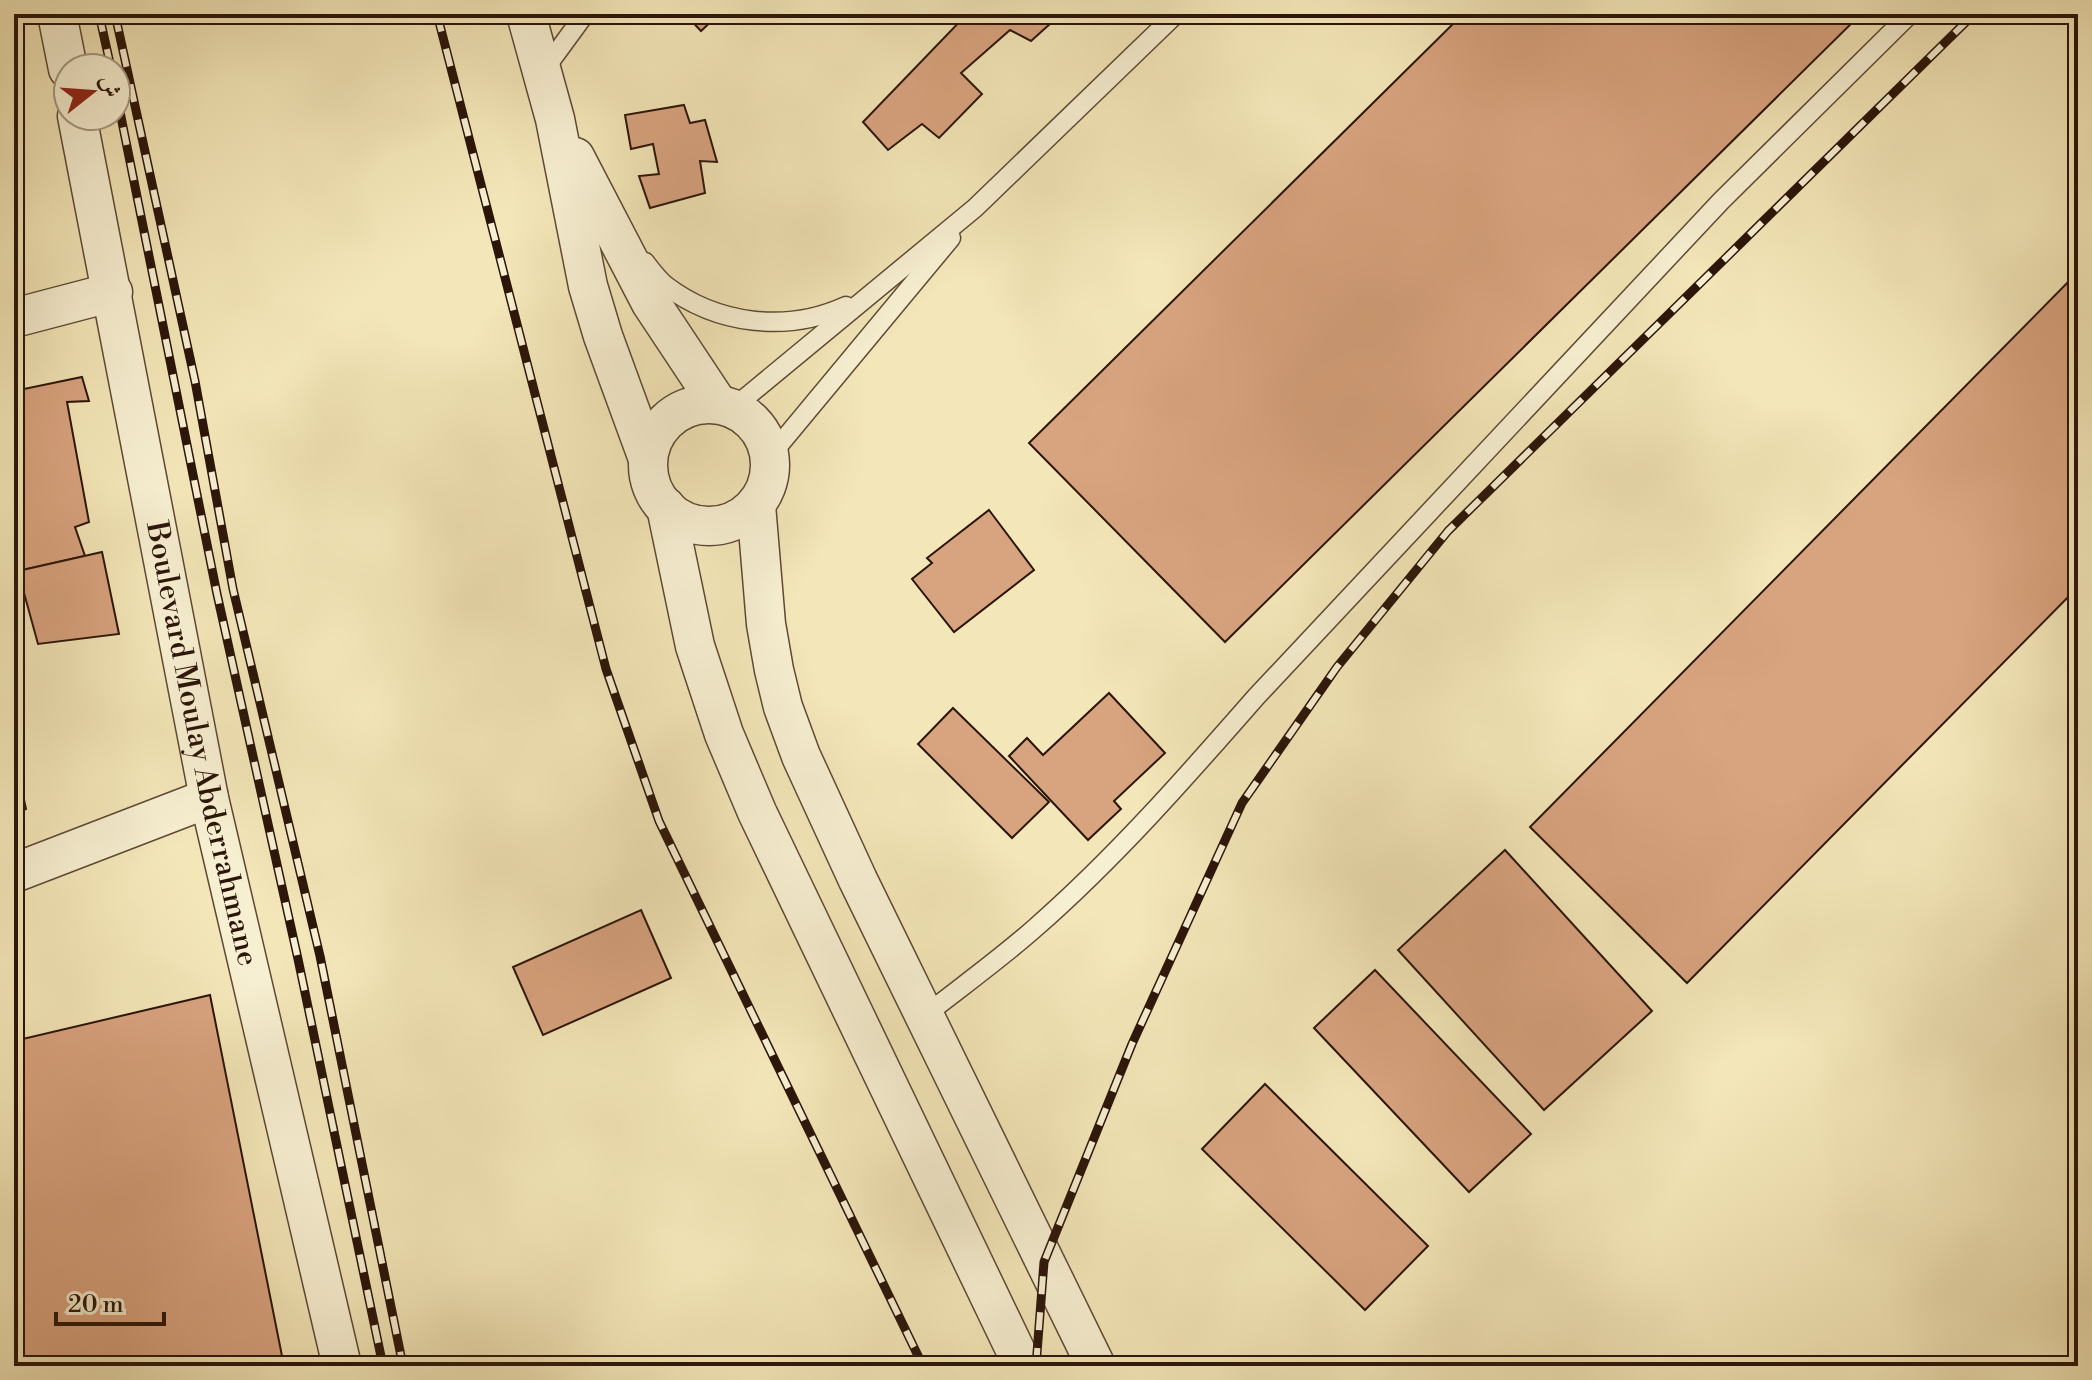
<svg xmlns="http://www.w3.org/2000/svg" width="2092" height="1380" viewBox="0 0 2092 1380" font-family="'Libre Bodoni',Amiri,serif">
  <rect width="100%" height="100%" fill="#f3e6b8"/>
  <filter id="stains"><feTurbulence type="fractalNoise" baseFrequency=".0025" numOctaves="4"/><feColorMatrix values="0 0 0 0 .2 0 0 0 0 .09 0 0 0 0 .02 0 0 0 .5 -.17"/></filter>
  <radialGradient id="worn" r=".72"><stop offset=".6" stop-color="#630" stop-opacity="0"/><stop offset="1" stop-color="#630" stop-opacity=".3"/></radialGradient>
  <g fill="#d8a37f" stroke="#2b1509" stroke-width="2">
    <path d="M685 14H719L701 31Z"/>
    <path d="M967 14H1061L1031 41 1010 30 961 73 982 94 939 138 922 124 888 150 863 122Z"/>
    <path d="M1463 14H1861L1225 642 1029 443Z"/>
    <path d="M684 105 690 123 705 120 717 162 700 161 705 193 650 208 639 176 659 174 653 144 631 149 625 115Z"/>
    <path d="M2078 272V587L1687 983 1530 827Z"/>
    <path d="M82 377 89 401 67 402 89 522 75 527 85 556 18 571 14 551V391Z"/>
    <path d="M989 510 1034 570 954 632 912 579 932 563 927 558Z"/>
    <path d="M102 552 119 634 38 644 18 571Z"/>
    <path d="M14 629 21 659 14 661Z"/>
    <path d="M1109 693 1165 753 1114 801 1121 809 1088 840 1009 756 1027 738 1043 755Z"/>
    <path d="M953 708 1049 802 1012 838 918 744Z"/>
    <path d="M14 754 26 809 14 815Z"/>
    <path d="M1505 850 1652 1011 1544 1110 1398 950Z"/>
    <path d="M641 910 671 978 543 1035 513 967Z"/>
    <path d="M1375 970 1531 1134 1469 1192 1314 1028Z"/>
    <path d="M210 995 284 1366H14V1041Z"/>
    <path d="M1265 1084 1428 1246 1365 1310 1202 1149Z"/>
  </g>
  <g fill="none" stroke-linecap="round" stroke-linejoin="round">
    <defs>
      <g id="service">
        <path d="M544 70 585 14"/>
        <path d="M645 262C651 270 658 279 665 285 717 325 787 333 846 306"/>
        <path d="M733 408 975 208 1176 14"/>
        <path d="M770 456 951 238"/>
        <path d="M924 1016C961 987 1000 959 1035 928 1115 858 1186 777 1256 697L1721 201 1910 14"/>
      </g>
      <g id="minor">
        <path d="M57 14 68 69"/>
        <path d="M526 14 555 119 588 286 603 336 648 459"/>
        <path id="s1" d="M77 116 209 798 342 1366"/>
        <path d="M575 157 651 303 718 404"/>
        <path d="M14 318 113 292"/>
        <circle cx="709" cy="465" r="61"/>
        <path d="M756 505 766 624 774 670 783 707 801 756 858 880 1096 1366"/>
        <path d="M666 507 695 646 724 734 757 812 1023 1366"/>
        <path d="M14 873 209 798"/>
      </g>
    </defs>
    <use href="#service" stroke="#5d4935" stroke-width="21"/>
    <use href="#minor" stroke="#5d4935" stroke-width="41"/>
    <use href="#service" stroke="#f7efd1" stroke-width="18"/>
    <use href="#minor" stroke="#f7efd1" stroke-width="38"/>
    <defs>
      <g id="rail">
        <path d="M99 14 111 68"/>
        <path d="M115 14 195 381 233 589 320 956 403 1366"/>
        <path d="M437 14 606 669 659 821 923 1366"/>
        <path d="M116 92 217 594 298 959 383 1366"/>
        <path d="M1036 1366 1044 1262 1132 1044 1242 803 1337 667 1448 531 1974 14"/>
      </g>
    </defs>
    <use href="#rail" stroke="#2b1509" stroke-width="9"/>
    <use href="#rail" stroke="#f7efd1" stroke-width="6" stroke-dasharray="18" stroke-linecap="butt"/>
  </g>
  <g text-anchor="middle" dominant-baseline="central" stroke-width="6" stroke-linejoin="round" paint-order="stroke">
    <g font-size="30" fill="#2b1509" stroke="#f7efd1">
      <text stroke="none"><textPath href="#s1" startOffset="640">Boulevard Moulay Abderrahmane</textPath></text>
    </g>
  </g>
  <rect width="2092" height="1380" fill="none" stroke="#f3e6b8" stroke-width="48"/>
  <rect x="16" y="16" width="2060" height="1348" fill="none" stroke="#2b1509" stroke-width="4"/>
  <rect x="24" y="24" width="2044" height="1332" fill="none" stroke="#2b1509" stroke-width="2"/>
  <g transform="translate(92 92) rotate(73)"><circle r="38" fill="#f7efd1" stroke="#a59881" stroke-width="2"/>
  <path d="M0-6L14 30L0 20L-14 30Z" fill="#8f2418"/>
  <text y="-12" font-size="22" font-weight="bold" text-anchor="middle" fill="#2b1509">ش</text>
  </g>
  <path d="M56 1312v12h108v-12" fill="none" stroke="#2b1509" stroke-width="4"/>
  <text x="68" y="1312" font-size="24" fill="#2b1509" stroke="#f7efd1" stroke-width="6" paint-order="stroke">20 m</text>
  <rect width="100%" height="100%" filter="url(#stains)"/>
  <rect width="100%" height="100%" fill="url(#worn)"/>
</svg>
